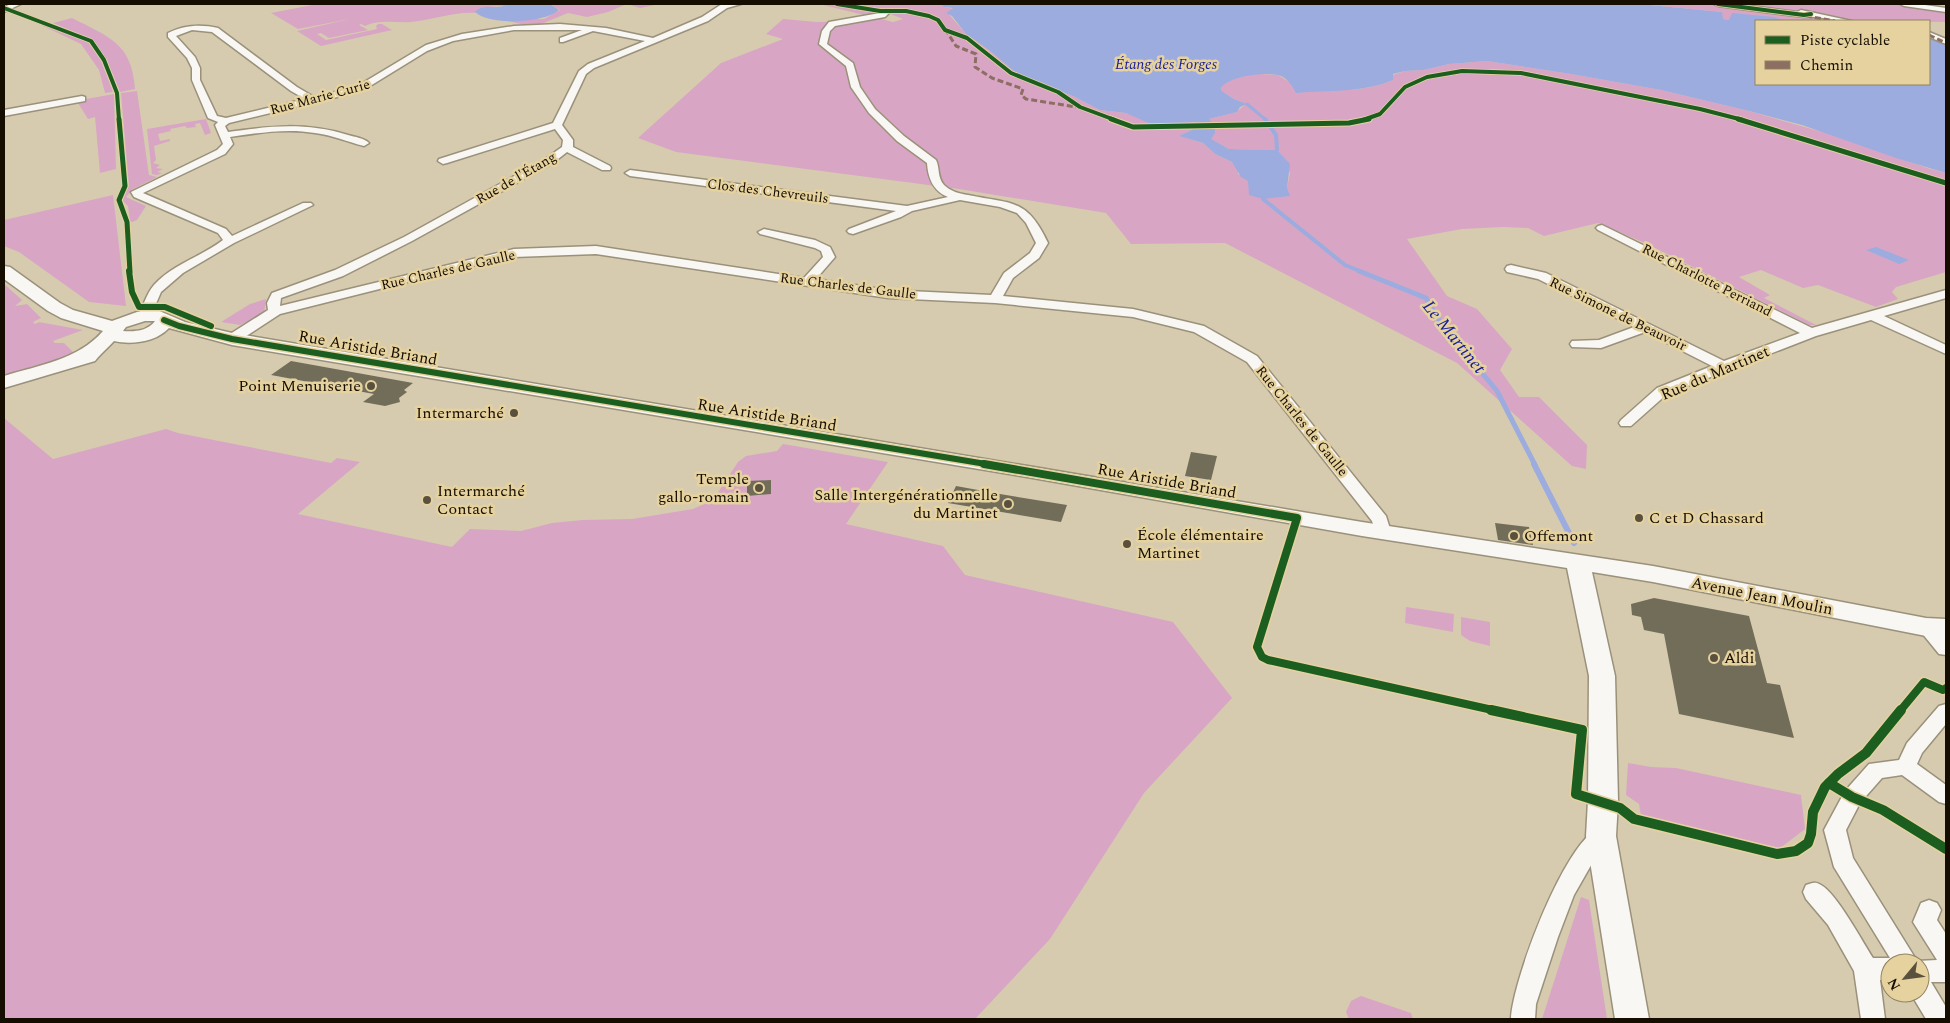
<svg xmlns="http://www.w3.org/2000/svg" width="1950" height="1023" viewBox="0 0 1950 1023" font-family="Spectral,serif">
  <rect width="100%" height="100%" fill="#d6cbaf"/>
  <g fill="#d8a6c4">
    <path d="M317 4H507L504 6 487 7 475 12 477 13C455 11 433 20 411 22 395 23 380 19 365 26L361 24 359 25 368 30 329 38 321 33 317 34 326 40 377 29 376 26 378 24H382L392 30 321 46 297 31 350 19 298 29 271 13Z"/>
    <path d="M550 4H660L640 8 627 4 608 12 587 17 568 13 541 24 525 25 499 19H544L560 10Z"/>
    <path d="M819 4H942L944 7 954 9 947 12 966 34 989 50 1015 72 1075 97 1100 110 1126 113 1177 125 1195 122 1198 127 1180 136 1203 143 1215 154 1232 162 1238 169V174L1287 188 1290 173 1277 150 1229 149 1210 139 1209 119 1236 112 1246 104 1234 99 1222 91 1221 88C1230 73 1261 73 1276 75 1282 76 1285 80 1290 82 1298 86 1322 89 1332 90 1352 91 1375 88 1393 80V75L1405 71 1424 70 1449 64 1487 61 1571 74 1661 90 1745 110 1840 137 1927 168 1946 173V272L1896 287 1892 292 1898 299 1876 307 1818 285 1803 288 1761 270 1739 277 1770 295 1764 298 1816 325H1809L1645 243 1598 223 1544 236 1528 228 1503 227 1462 229 1407 239 1447 296 1477 309 1512 349 1500 370 1519 397H1539L1587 445 1586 469 1572 466 1457 363 1225 243 1131 244 1106 213 959 189 676 152 638 138 721 63 783 39 766 34 783 19 817 22 859 21 874 17 893 22 903 19 888 13 868 16Z"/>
    <path d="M1639 4H1711L1840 21 1729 20 1722 19V12Z"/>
    <path d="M1749 4H1900L1946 11V22L1856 21 1755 8 1756 5Z"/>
    <path d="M72 18C109 37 132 43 135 89L120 92 107 60 93 40 53 23Z"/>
    <path d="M41 25H45L88 42 101 61 113 92 105 93 99 70 81 44Z"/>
    <path d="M137 91 149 175 157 177 133 189 126 197 146 206 137 220 132 222 130 221 128 206 121 199 129 186 121 93Z"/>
    <path d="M114 94 116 169 100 173 95 117 88 119 78 103 84 102 83 99H86Z"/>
    <path d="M206 119 211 133 205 135 200 123 195 124 196 127 187 128 185 126 170 129 171 131 158 134 160 141 170 139V141L154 146 156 160 153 163 160 165 156 168 163 169 157 172 162 173 157 175 152 174 147 129Z"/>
    <path d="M113 195 126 306 89 302 19 252 4 246V220Z"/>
    <path d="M4 284 22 300 15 306 27 304 41 318 33 322 35 324 39 322 83 330 53 341 55 343H64L76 355 4 377Z"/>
    <path d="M266 299 264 313 240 325 221 322 250 304Z"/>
    <path d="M4 418 53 459 166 429 178 433 331 463 337 458 360 462 298 514 452 547 470 529 521 531 552 523 583 520 632 519 693 509 713 500 738 462 746 456 777 451 783 444 888 462 846 524 943 546 965 575 1173 622 1232 698 1144 793 1050 939 975 1019H4Z"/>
    <path d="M1406 607 1454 614 1453 632 1405 623Z"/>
    <path d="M1461 617 1490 622V646L1470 641 1461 635Z"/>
    <path d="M1628 763 1651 767 1676 768 1801 795 1805 829 1779 849 1641 816 1639 804 1626 795Z"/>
    <path d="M1581 897 1589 900 1607 1019H1542Z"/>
    <path d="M1361 996 1411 1013 1413 1019H1349L1346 1012 1351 1001Z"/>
  </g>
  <g fill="#9cacdf">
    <path d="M507 4H550L559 10C545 23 490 26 475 12 484 2 498 11 507 4Z"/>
    <path d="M941 4H1639L1722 12 1723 19 1729 20 1732 13 1774 17 1786 21H1756V84H1929V36L1946 46V173L1896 158 1802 125 1745 110 1661 90 1571 74 1487 61 1449 64 1424 70 1405 71 1393 74V80C1363 93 1328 90 1296 93 1292 86 1289 80 1281 76 1268 71 1229 76 1221 88L1222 91 1234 99 1247 104 1240 107 1237 112 1209 119 1215 126V133L1211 139 1229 149 1277 150 1290 164 1287 188 1290 196 1263 199 1249 195 1248 181 1241 177 1232 162 1215 154 1203 143 1179 136 1198 127 1195 122 1177 125 1151 124 1126 113 1100 110 1075 97 1015 72 989 50 966 34 952 16 946 13 953 8 944 7Z"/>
    <path d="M1876 247 1909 260 1899 264 1866 250Z"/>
  </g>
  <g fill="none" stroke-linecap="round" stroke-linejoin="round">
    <path stroke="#9cacdf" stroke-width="3" d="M1247 104 1266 120"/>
    <g stroke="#9cacdf" stroke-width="4">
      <path d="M1265 119 1276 135 1277 150"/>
      <path d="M1263 199 1345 265 1362 272"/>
    </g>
    <path stroke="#9cacdf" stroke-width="5" d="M1359 271 1426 298 1440 322 1497 391 1535 465"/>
    <path stroke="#9cacdf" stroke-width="6" d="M1534 464 1574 543"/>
  </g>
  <g fill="#726d59">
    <path d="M291 361 413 383 404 390 407 392 399 398 400 402 385 406 363 402 374 394 271 375Z"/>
    <path d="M1191 452 1217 456 1211 480 1185 476Z"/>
    <path d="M771 480V494L747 496V481Z"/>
    <path d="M956 486 1000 494 1067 505 1061 522 948 503Z"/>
    <path d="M1495 523 1529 527 1533 545 1498 540Z"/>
    <path d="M1654 598 1749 616 1767 683 1780 685 1794 738 1679 714 1664 634 1644 630 1641 617 1632 615 1631 604Z"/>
  </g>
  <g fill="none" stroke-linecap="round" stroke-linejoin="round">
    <defs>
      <g id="street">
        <path d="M11 4H21L4 12V7Z"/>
        <path d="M722 4H741L727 8 708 21 594 68 586 74 562 125 573 140V147L610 166 611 168 610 170H602L567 152 553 163 412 241 343 276 281 298 280 306 514 249 596 246 804 278 823 257 821 251 815 248 760 234 758 232 764 229 815 240 830 247 835 257 816 279 888 290 991 295 1004 273 1030 253 1036 243 1026 223 1017 213 1000 207 960 200 912 211 901 217 853 234 849 233 847 231 849 229 896 211 630 176 625 173 630 170 907 206 948 197C933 191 928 178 927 163L897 141 869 113 851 87 846 66 819 44 822 31 829 22 880 13 886 10 890 12 885 17 835 26 830 31 827 44 853 63 860 87 875 109 904 136 936 160C940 168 937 177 944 185 950 191 960 194 968 195 1012 204 1027 198 1048 243L1039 258 1013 278 1003 296 1133 309 1204 326 1257 356 1386 516 1391 532 1389 536 1383 537 1377 536 1372 521 1247 362 1194 332 1133 317 995 303 888 298 596 254 514 257 463 268 280 314 237 342H227L225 339 227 336 268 310 267 303 272 293 335 270 404 237 545 159 562 147 563 140 555 129 447 163 443 164 438 161 439 159 553 123 579 71 588 64 645 41 593 31 563 42H560V38L582 30H514L453 41 427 51 362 91 229 123 225 126 228 132C271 126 305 122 348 135 355 137 364 138 369 143L364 146C348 142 332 135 315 133 287 128 258 133 230 137L233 144 225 154 143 193 226 229 232 236 303 203H311L313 205 234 243 183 273 161 292 152 313 148 319 143 320 137 316C144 306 146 294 154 285 173 264 201 257 223 240L218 233 134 197 131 192 217 150 223 144 215 125 218 122 208 118 192 80V68L187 58 168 37V33C184 25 201 24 218 28L297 87 314 97 356 87 426 45 462 34 514 26 560 24 606 28 653 38 702 17ZM192 30 212 32 291 91 305 99 226 118 217 116 200 80V68L195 57 176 36Z"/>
        <path d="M1714 4H1734L1797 12 1801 10 1852 21C1836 22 1820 15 1804 17L1718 6Z"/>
        <path d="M1900 4H1918L1946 8V12L1904 6Z"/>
        <path d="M1929 32 1946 39V44L1929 37Z"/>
        <path d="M82 96 85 97V101L4 116V110Z"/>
        <path d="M1602 225 1812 328 1946 290V298L1884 316 1946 345V354L1871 320 1816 336 1667 394 1631 426H1621L1619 423 1621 420 1657 388 1712 366 1645 332 1601 348 1572 347 1570 344 1572 341 1599 340 1634 327 1538 279 1507 272 1505 269 1507 266 1511 265 1546 273 1724 361 1800 333 1598 230 1596 228 1598 226Z"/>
        <path d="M1926 621 1932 623 1946 638V655L1939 654 1917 627 1920 623Z"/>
        <path d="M1946 704V724L1922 753 1917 764 1946 785V804L1939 802 1902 775 1882 778 1860 803 1846 830 1853 858 1917 961 1937 960 1913 922 1921 903 1929 900 1937 903 1941 910 1937 920 1946 934V982H1931L1946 1007V1019H1926L1911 994 1920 993V963H1890V980H1880L1885 1019H1861L1854 971 1828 925 1806 899 1803 892 1806 885C1812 883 1815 881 1821 885 1837 894 1862 941 1873 958H1890L1834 867 1824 830 1845 791 1869 764 1899 760 1907 743 1939 706Z"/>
        <path d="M1601 827 1609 830 1612 836 1594 860 1574 895 1558 937 1536 1004 1535 1019H1511C1512 982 1565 839 1601 827Z"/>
      </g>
      <path id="secondary" d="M4 266 10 267 60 303 73 310 112 321 137 312 157 310 185 322 232 333 1362 522 1653 566 1926 618 1946 619V637L1926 636 1653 582 1592 572 1615 676 1618 801 1616 836 1649 1019H1615L1586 836 1588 801 1589 676 1567 568 1362 536 1027 477 232 345 169 328C156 342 132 345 114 341 108 348 100 354 95 361L4 388V376C39 365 78 360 103 331L61 318 48 311 4 279ZM145 321H155C148 331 134 332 123 331L126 327Z"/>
    </defs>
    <use href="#street" stroke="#9a917b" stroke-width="3"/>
    <use href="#secondary" stroke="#9a917b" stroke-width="3"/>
    <use href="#street" fill="#f9f7f3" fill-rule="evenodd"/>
    <use href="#secondary" fill="#f9f7f3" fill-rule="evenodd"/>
    <g stroke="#8d6e63" stroke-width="3" stroke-dasharray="6 3" stroke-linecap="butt">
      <path d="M1806 16 1835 21"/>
      <path d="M945 29 956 46 976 54 975 67 992 78 1023 89 1021 95 1026 99 1076 107"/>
      <path d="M1929 35 1946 43"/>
    </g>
    <defs>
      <g id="cycleway-far4">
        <path d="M837 4 880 11H906L929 16 938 20 945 30 967 38 1011 73 1058 92 1080 107 1115 120"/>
        <path d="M1718 4 1804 15 1811 14"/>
        <path d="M4 8 91 41 104 60 117 93 119 120"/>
        <path d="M1363 120 1380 114 1405 87 1427 77 1462 71 1521 73 1700 109 1743 120"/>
      </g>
      <g id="cycleway-far3">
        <path d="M119 119 125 186 119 200 127 222 130 272"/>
        <path d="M1111 119 1133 127 1349 123 1369 119"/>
        <path d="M1738 119 1946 183"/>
      </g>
      <g id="cycleway-far2">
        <path d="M129 271 132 292 139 307H165L211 326"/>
        <path d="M164 320 179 326 232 339 992 465"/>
      </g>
      <g id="cycleway-far1">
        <path d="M984 464 1297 518 1257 647 1262 657 1268 660 1497 711"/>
        <path d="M1900 711 1924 682 1943 690 1946 688"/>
      </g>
      <g id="cycleway">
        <path d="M1491 710 1582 730 1576 794 1620 808 1634 819 1777 854 1796 851 1808 843 1811 834 1813 812 1825 787 1838 774 1866 753 1901 710"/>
        <path d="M1829 783 1852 797 1883 810 1946 849"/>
      </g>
    </defs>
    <use href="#cycleway-far4" stroke="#e6d29f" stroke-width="5.5"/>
    <use href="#cycleway-far3" stroke="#e6d29f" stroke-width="7"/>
    <use href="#cycleway-far2" stroke="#e6d29f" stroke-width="9"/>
    <use href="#cycleway-far1" stroke="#e6d29f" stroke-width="11"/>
    <use href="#cycleway" stroke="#e6d29f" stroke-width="13"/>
    <use href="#cycleway-far4" stroke="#1b5e20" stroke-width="4"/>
    <use href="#cycleway-far3" stroke="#1b5e20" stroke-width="5"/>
    <use href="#cycleway-far2" stroke="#1b5e20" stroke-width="6"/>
    <use href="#cycleway-far1" stroke="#1b5e20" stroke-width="8"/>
    <use href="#cycleway" stroke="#1b5e20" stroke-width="10"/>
  </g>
  <g fill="#59503d" stroke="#e6d29f" stroke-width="2">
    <circle cx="371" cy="386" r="5"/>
    <circle cx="514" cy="413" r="5"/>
    <circle cx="759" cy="488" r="5"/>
    <circle cx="427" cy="500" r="5"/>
    <circle cx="1008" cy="504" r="5"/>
    <circle cx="1639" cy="518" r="5"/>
    <circle cx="1514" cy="536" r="5"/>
    <circle cx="1127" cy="544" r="5"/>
    <circle cx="1714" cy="658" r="5"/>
  </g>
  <g text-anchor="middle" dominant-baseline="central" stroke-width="5" stroke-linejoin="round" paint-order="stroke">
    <g font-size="14" fill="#150d00" stroke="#e6d29f">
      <text transform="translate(320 97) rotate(-15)">Rue Marie Curie</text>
      <text transform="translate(516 178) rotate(-30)">Rue de l'Étang</text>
      <text transform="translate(768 191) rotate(7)">Clos des Chevreuils</text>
      <text transform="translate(448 270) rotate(-13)">Rue Charles de Gaulle</text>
      <text transform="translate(1707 280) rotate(27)">Rue Charlotte Perriand</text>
      <text transform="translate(848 286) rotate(7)">Rue Charles de Gaulle</text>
      <text transform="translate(1618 314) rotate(26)">Rue Simone de Beauvoir</text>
      <text transform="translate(1302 421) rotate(51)">Rue Charles de Gaulle</text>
    </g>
    <g font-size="15" font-style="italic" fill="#171d97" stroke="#e6d29f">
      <text x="1166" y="64">Étang des Forges</text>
    </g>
    <g font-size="16" fill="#150d00" stroke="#e6d29f">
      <text transform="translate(368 348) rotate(10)">Rue Aristide Briand</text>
      <text transform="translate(1715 373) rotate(-23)">Rue du Martinet</text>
      <text transform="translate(767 415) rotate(9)">Rue Aristide Briand</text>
      <text transform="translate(1167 481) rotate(10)">Rue Aristide Briand</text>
      <text transform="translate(1762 596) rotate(11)">Avenue Jean Moulin</text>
    </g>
    <g font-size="16" fill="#150d00" stroke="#e6d29f" text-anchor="start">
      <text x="361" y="386" text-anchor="end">Point Menuiserie</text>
      <text x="504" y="413" text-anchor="end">Intermarché</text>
      <text x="749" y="479" text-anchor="end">Temple<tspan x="749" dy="18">gallo-romain</tspan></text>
      <text x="437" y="491">Intermarché<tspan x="437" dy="18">Contact</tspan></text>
      <text x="998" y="495" text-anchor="end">Salle Intergénérationnelle<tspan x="998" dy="18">du Martinet</tspan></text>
      <text x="1649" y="518">C et D Chassard</text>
      <text x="1137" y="535">École élémentaire<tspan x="1137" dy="18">Martinet</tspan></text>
      <text x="1524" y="536">Offemont</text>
      <text x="1724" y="658">Aldi</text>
    </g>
    <g font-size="18" font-style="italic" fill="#171d97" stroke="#e6d29f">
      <text transform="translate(1454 337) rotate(51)">Le Martinet</text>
    </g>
  </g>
  <rect width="1950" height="1023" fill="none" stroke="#150d00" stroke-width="10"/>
  <rect x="1755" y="20" width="175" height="65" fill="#e6d29f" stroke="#92835f"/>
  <rect x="1765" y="36" width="25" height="8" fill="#1b5e20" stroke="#92835f"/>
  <text x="1800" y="45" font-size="15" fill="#150d00">Piste cyclable</text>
  <rect x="1765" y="61" width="25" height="8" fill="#8d6e63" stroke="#92835f"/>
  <text x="1800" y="70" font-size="15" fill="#150d00">Chemin</text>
  <g transform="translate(1905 978) rotate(241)"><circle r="24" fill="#e6d29f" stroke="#92835f"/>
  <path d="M0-4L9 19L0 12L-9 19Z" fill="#59503d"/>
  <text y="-8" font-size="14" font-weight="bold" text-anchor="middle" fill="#150d00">N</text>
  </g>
</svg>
